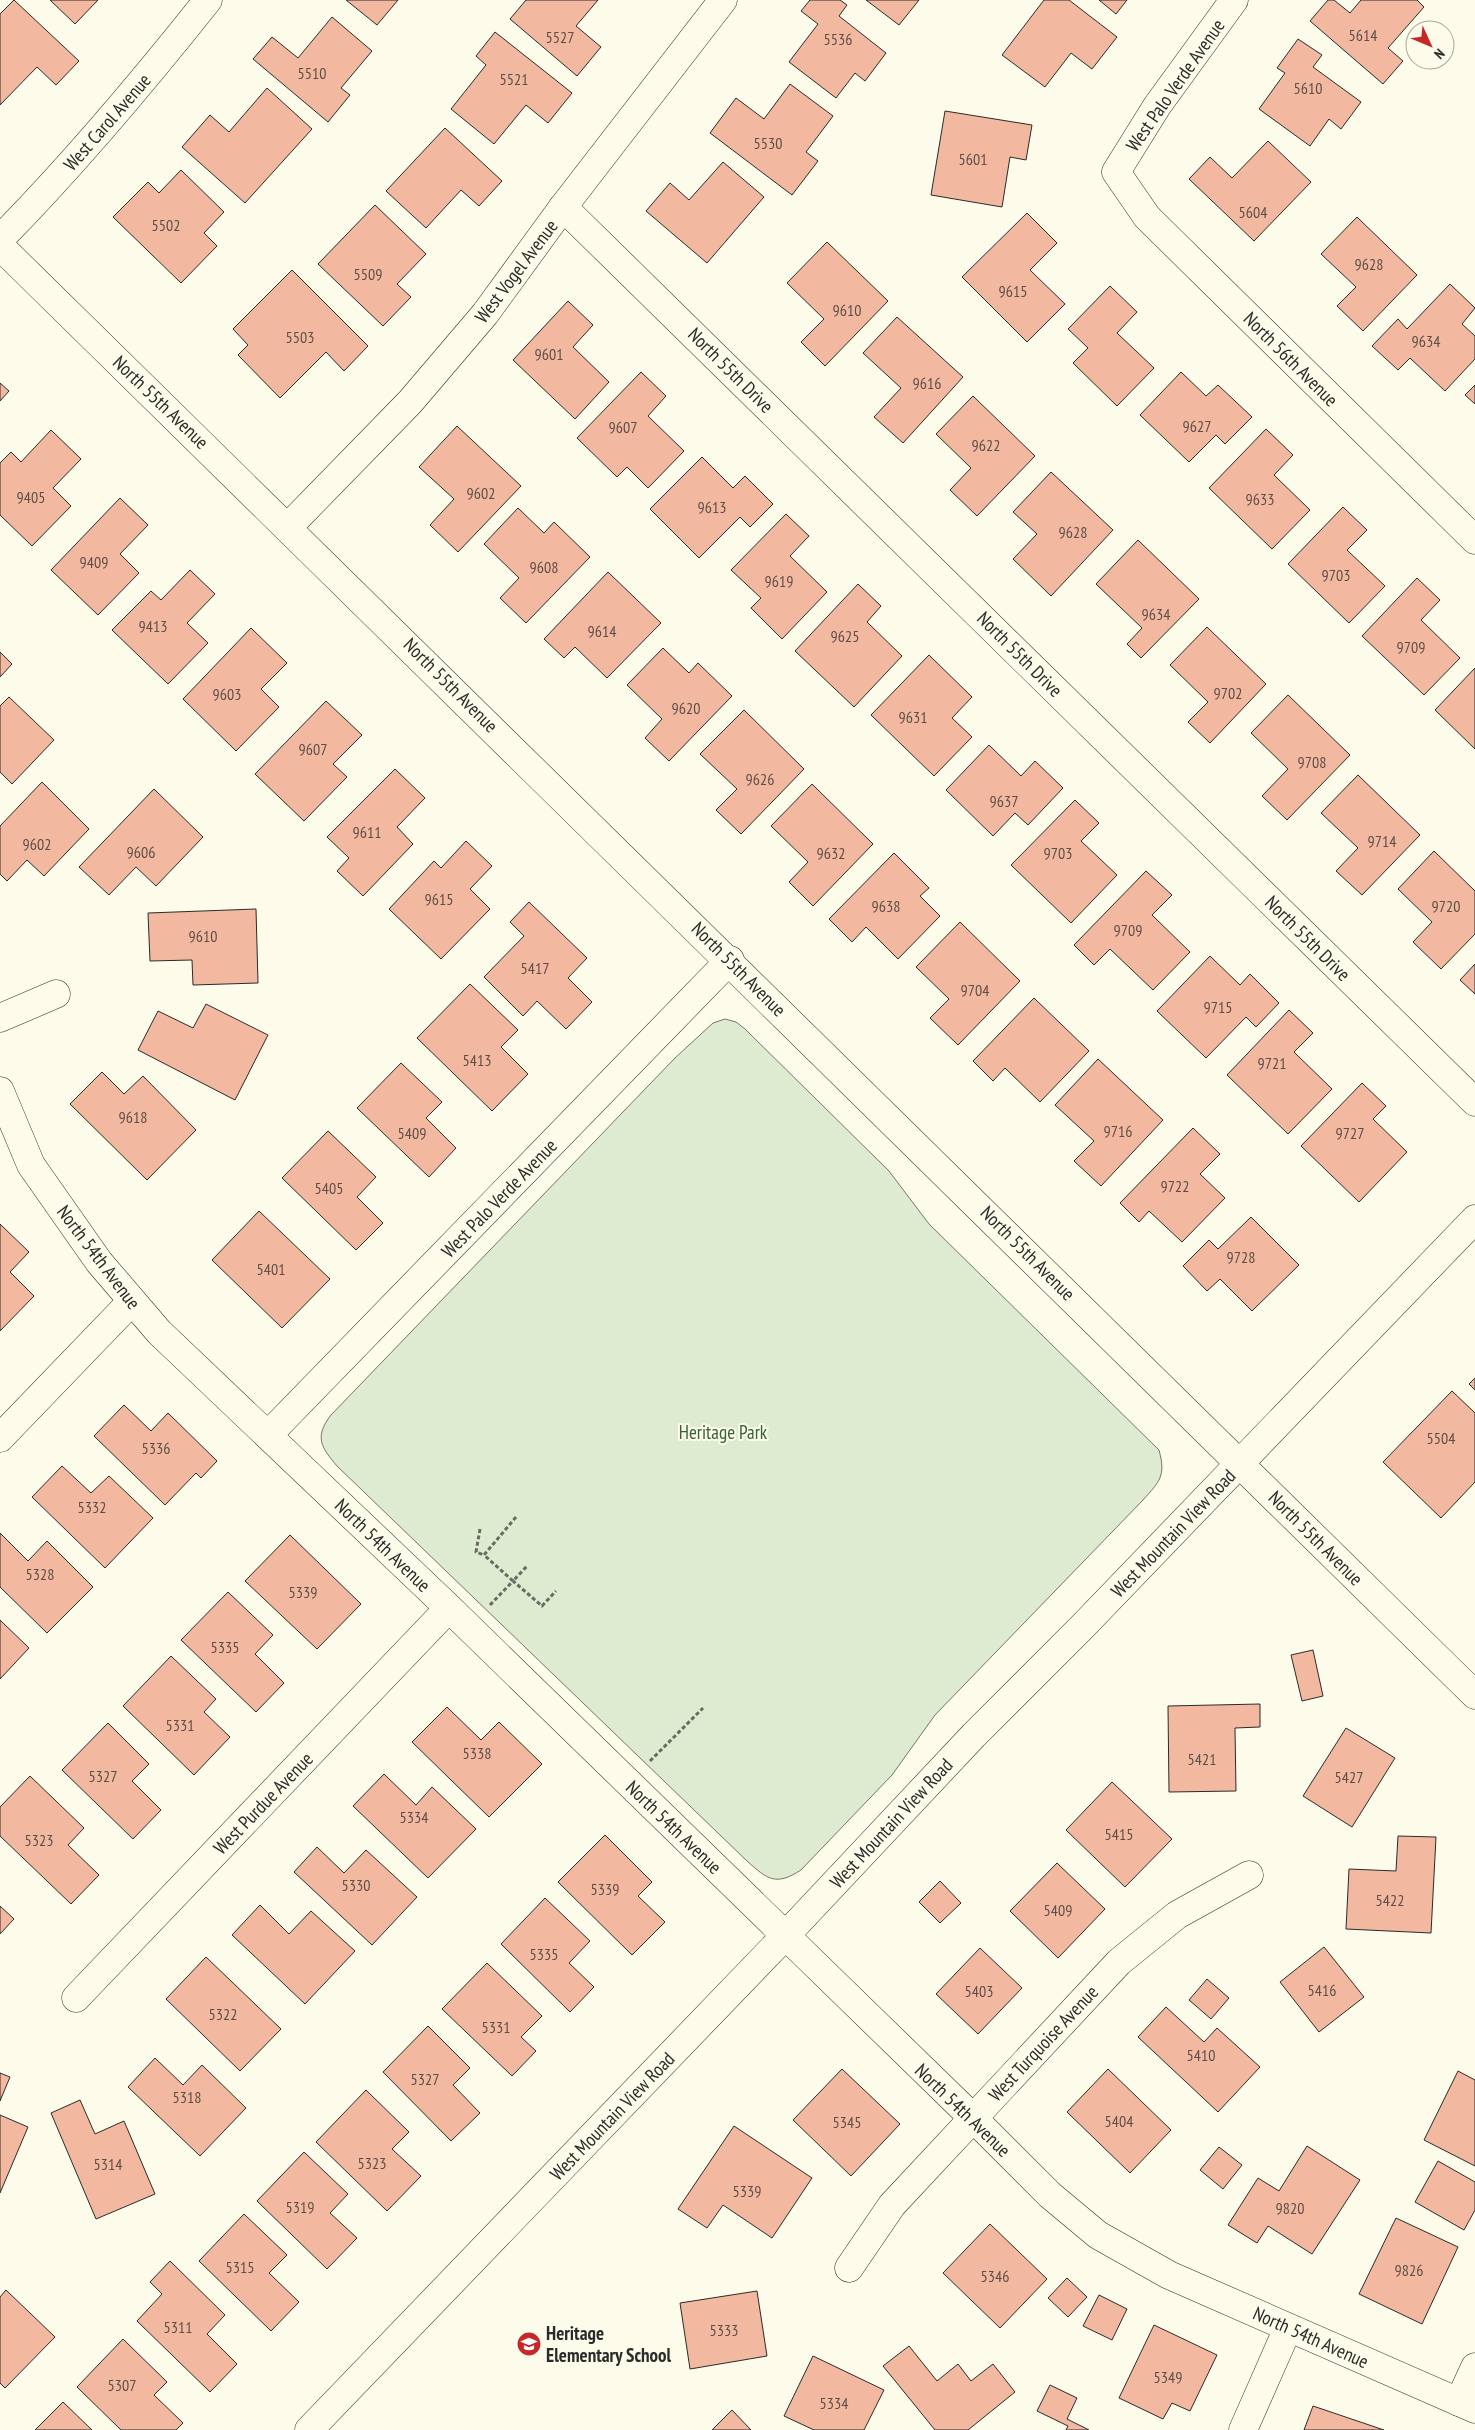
<svg xmlns="http://www.w3.org/2000/svg" width="1475" height="2430" viewBox="0 0 1475 2430" font-family="'PT Sans Narrow',sans-serif">
  <rect width="100%" height="100%" fill="#fdfbea"/>
  <path fill="#deebd1" stroke="#74746e" d="M725 1019 736 1022 745 1029 889 1171 929 1224 1159 1450C1166 1476 1160 1481 1143 1500L935 1715 892 1775 801 1870C776 1886 768 1880 747 1861L337 1466C321 1447 314 1437 331 1415L675 1058 713 1023Z"/>
  <g fill="#f2b8a0" stroke="#2b2b2b">
    <path d="M14 0 79 61 56 85 37 67 0 105V14Z"/>
    <path d="M50 0H98L75 24Z"/>
    <path d="M346 0H398L377 25Z"/>
    <path d="M526 0H598L576 26 601 47 577 76 510 19Z"/>
    <path d="M810 0H840L847 5 839 16 886 53 865 81 855 73 836 98 789 62 818 24 801 11Z"/>
    <path d="M866 0H919L899 25Z"/>
    <path d="M1044 0H1069L1117 37 1092 69 1071 53 1045 87 1002 55Z"/>
    <path d="M1099 0H1127L1116 14Z"/>
    <path d="M1328 0H1334L1350 13 1361 0H1417L1424 7 1388 48 1403 61 1383 84 1310 21Z"/>
    <path d="M332 17 372 51 341 88 350 95 328 122 253 59 272 37 298 58Z"/>
    <path d="M495 32 572 93 548 123 526 105 494 144 451 109 486 65 476 56Z"/>
    <path d="M1298 39 1322 55 1313 67 1361 102 1341 129 1329 119 1310 146 1259 109 1285 73 1277 68Z"/>
    <path d="M790 84 833 116 806 152 818 161 792 195 710 133 736 98 764 119Z"/>
    <path d="M267 88 312 129 245 203 182 147 210 115 229 132Z"/>
    <path d="M945 111 1032 125 1026 160 1010 157 1002 207 931 195Z"/>
    <path d="M445 128 502 181 479 206 461 190 426 228 386 191Z"/>
    <path d="M1268 141 1311 182 1254 241 1189 179 1210 157 1232 178Z"/>
    <path d="M723 162 764 197 707 263 646 211 670 183 689 200Z"/>
    <path d="M181 170 224 212 204 233 217 246 181 283 113 217 148 182 159 193Z"/>
    <path d="M375 205 426 254 397 284 411 297 383 326 318 264Z"/>
    <path d="M1027 213 1057 243 1030 270 1065 304 1027 342 962 277Z"/>
    <path d="M1357 217 1417 275 1363 331 1337 306 1356 287 1321 254Z"/>
    <path d="M827 242 888 301 825 366 801 342 824 319 787 283Z"/>
    <path d="M292 270 368 346 344 371 326 352 280 398 238 355 248 345 233 329Z"/>
    <path d="M1450 284 1475 308 1462 324 1475 336V359L1445 391 1410 358 1398 370 1372 346 1398 319 1407 329Z"/>
    <path d="M1110 286 1137 312 1117 333 1154 368 1117 406 1073 363 1088 348 1068 329Z"/>
    <path d="M568 301 593 325 573 347 609 382 575 419 513 360Z"/>
    <path d="M897 317 963 377 903 443 874 417 901 388 863 353Z"/>
    <path d="M641 372 666 396 648 416 684 451 648 488 627 467 617 477 577 438Z"/>
    <path d="M1181 372 1206 396 1218 385 1252 417 1225 444 1216 435 1189 462 1140 415Z"/>
    <path d="M0 383 9 391 0 401Z"/>
    <path d="M1475 385V404L1465 395Z"/>
    <path d="M973 396 1035 456 977 516 950 490 971 468 936 434Z"/>
    <path d="M457 426 521 486 458 552 430 525 454 499 419 467Z"/>
    <path d="M1266 429 1293 455 1274 475 1310 510 1272 549 1209 488Z"/>
    <path d="M51 430 81 459 53 488 71 506 32 546 0 515V463L11 452 21 462Z"/>
    <path d="M702 457 733 488 745 476 773 504 750 527 740 517 699 558 650 509Z"/>
    <path d="M1051 472 1113 530 1051 596 1013 559 1037 534 1013 512Z"/>
    <path d="M120 498 148 525 120 554 139 573 98 615 51 570Z"/>
    <path d="M1343 507 1367 530 1347 550 1385 586 1349 623 1288 564Z"/>
    <path d="M518 508 544 533 554 522 590 557 526 623 500 598 519 578 484 544Z"/>
    <path d="M786 514 809 536 790 556 827 592 782 639 751 608 761 598 731 570Z"/>
    <path d="M1138 540 1199 599 1141 658 1127 644 1142 628 1096 584Z"/>
    <path d="M190 570 215 594 187 623 208 643 168 684 112 630 151 591 161 600Z"/>
    <path d="M608 572 661 623 607 678 575 647 564 658 544 639Z"/>
    <path d="M1417 578 1440 600 1421 620 1460 658 1424 695 1362 636Z"/>
    <path d="M858 584 881 606 867 622 902 656 854 707 795 651Z"/>
    <path d="M1207 627 1266 684 1210 743 1188 722 1208 702 1170 665Z"/>
    <path d="M251 628 287 663 261 689 279 707 236 751 183 699Z"/>
    <path d="M663 648 689 673 698 663 732 696 669 761 645 738 662 719 627 685Z"/>
    <path d="M0 652 12 664 0 677Z"/>
    <path d="M929 655 972 697 952 718 972 737 934 776 871 715Z"/>
    <path d="M1475 668V749L1435 710Z"/>
    <path d="M1288 695 1350 755 1287 820 1262 796 1288 769 1251 733Z"/>
    <path d="M9 697 54 740 12 784 0 772V706Z"/>
    <path d="M326 701 362 735 333 764 347 777 304 821 255 774Z"/>
    <path d="M744 710 804 769 741 834 716 810 737 789 700 754Z"/>
    <path d="M989 745 1021 776 1035 761 1063 788 1028 825 1015 813 993 836 946 790Z"/>
    <path d="M395 769 425 798 397 827 413 844 363 896 337 871 349 858 327 837Z"/>
    <path d="M1358 775 1420 835 1362 895 1336 871 1358 848 1321 813Z"/>
    <path d="M42 782 89 829 44 876 27 860 7 881 0 874V826Z"/>
    <path d="M812 784 873 844 813 906 789 882 808 862 771 826Z"/>
    <path d="M154 789 203 837 156 886 136 867 109 895 79 867Z"/>
    <path d="M1075 800 1099 823 1081 841 1117 875 1071 923 1011 865Z"/>
    <path d="M466 841 492 866 470 889 490 909 441 959 389 909 434 861 441 868Z"/>
    <path d="M1434 851 1475 891V934L1441 969 1413 942 1432 922 1398 889Z"/>
    <path d="M894 853 929 888 920 896 940 916 898 959 866 927 852 942 829 919Z"/>
    <path d="M1146 871 1172 895 1152 915 1190 952 1153 990 1110 949 1094 965 1074 945Z"/>
    <path d="M529 902 587 958 568 978 592 1002 566 1029 537 1001 523 1016 484 977 524 936 510 922Z"/>
    <path d="M256 909 258 983 193 985 192 960 150 961 148 913Z"/>
    <path d="M960 922 1020 981 958 1045 930 1018 949 999 916 967Z"/>
    <path d="M1210 956 1240 985 1250 974 1279 1003 1256 1027 1246 1017 1206 1058 1157 1011Z"/>
    <path d="M1475 964V994L1460 980Z"/>
    <path d="M470 984 518 1030 501 1047 528 1074 492 1111 417 1038Z"/>
    <path d="M1034 998 1089 1051 1040 1102 1005 1068 993 1081 973 1061Z"/>
    <path d="M206 1004 268 1035 235 1100 138 1050 158 1011 193 1028Z"/>
    <path d="M1289 1010 1313 1033 1294 1052 1332 1089 1288 1134 1227 1075Z"/>
    <path d="M1098 1059 1163 1120 1101 1186 1074 1161 1094 1141 1055 1105Z"/>
    <path d="M401 1063 442 1102 426 1118 456 1148 429 1177 357 1108Z"/>
    <path d="M102 1072 124 1094 143 1076 196 1130 147 1180 70 1104Z"/>
    <path d="M1362 1083 1386 1106 1373 1119 1407 1152 1359 1202 1301 1146Z"/>
    <path d="M1193 1128 1220 1154 1200 1174 1225 1198 1182 1242 1149 1211 1139 1222 1120 1203Z"/>
    <path d="M328 1131 376 1177 357 1197 383 1223 356 1250 282 1178Z"/>
    <path d="M259 1211 330 1279 282 1328 212 1260Z"/>
    <path d="M1251 1217 1299 1265 1252 1311 1220 1279 1207 1291 1183 1266 1209 1240 1218 1249Z"/>
    <path d="M0 1224 29 1252 10 1272 34 1296 0 1331Z"/>
    <path d="M1475 1378V1390L1469 1384Z"/>
    <path d="M1452 1391 1475 1413V1482L1441 1518 1383 1462Z"/>
    <path d="M124 1405 151 1431 168 1413 217 1461 201 1478 196 1473 165 1505 94 1436Z"/>
    <path d="M62 1466 91 1493 109 1476 153 1518 105 1568 32 1497Z"/>
    <path d="M0 1533 28 1561 47 1541 93 1587 47 1633 0 1587Z"/>
    <path d="M290 1535 361 1604 317 1649 245 1581Z"/>
    <path d="M228 1592 273 1635 255 1654 284 1683 256 1712 181 1640Z"/>
    <path d="M0 1620 29 1648 0 1679Z"/>
    <path d="M1313 1650 1323 1696 1302 1701 1291 1655Z"/>
    <path d="M171 1656 216 1699 204 1712 230 1737 194 1775 123 1706Z"/>
    <path d="M1260 1704V1727L1235 1728 1236 1791 1169 1792 1168 1706Z"/>
    <path d="M447 1707 481 1740 499 1722 542 1764 489 1817 412 1742Z"/>
    <path d="M108 1723 149 1764 132 1781 161 1810 133 1839 62 1770Z"/>
    <path d="M1346 1728 1395 1758 1352 1827 1303 1796Z"/>
    <path d="M384 1774 416 1805 432 1787 476 1829 428 1878 353 1806Z"/>
    <path d="M30 1776 84 1828 68 1845 99 1875 71 1904 0 1836V1807Z"/>
    <path d="M1112 1782 1172 1839 1125 1887 1066 1830Z"/>
    <path d="M605 1835 652 1882 638 1896 665 1922 632 1955 558 1882Z"/>
    <path d="M1398 1836 1436 1837 1431 1933 1346 1929 1349 1869 1396 1871Z"/>
    <path d="M317 1847 344 1873 366 1850 417 1897 372 1945 294 1872Z"/>
    <path d="M1057 1863 1105 1909 1058 1958 1010 1911Z"/>
    <path d="M940 1881 961 1903 940 1923 919 1902Z"/>
    <path d="M545 1898 590 1941 569 1963 594 1987 570 2012 501 1944Z"/>
    <path d="M260 1905 289 1934 311 1911 355 1951 305 2004 232 1935Z"/>
    <path d="M0 1906 14 1919 0 1934Z"/>
    <path d="M1324 1947 1364 1997 1319 2032 1280 1982Z"/>
    <path d="M980 1948 1022 1988 978 2034 936 1994Z"/>
    <path d="M206 1957 281 2029 240 2071 166 1999Z"/>
    <path d="M487 1963 542 2016 521 2037 536 2051 512 2076 442 2009Z"/>
    <path d="M1207 1979 1229 1998 1211 2019 1189 2000Z"/>
    <path d="M1166 2007 1204 2042 1217 2028 1260 2067 1218 2112 1138 2037Z"/>
    <path d="M428 2026 470 2068 453 2085 480 2113 451 2141 383 2072Z"/>
    <path d="M155 2058 183 2085 202 2065 246 2108 200 2156 128 2087Z"/>
    <path d="M842 2069 900 2124 851 2176 793 2120Z"/>
    <path d="M1108 2069 1171 2130 1130 2173 1067 2112Z"/>
    <path d="M1458 2071 1475 2080V2166L1424 2140Z"/>
    <path d="M0 2073 10 2077 0 2101Z"/>
    <path d="M366 2090 409 2132 392 2149 421 2176 387 2211 316 2142Z"/>
    <path d="M80 2100 95 2134 124 2121 155 2194 96 2219 51 2113Z"/>
    <path d="M0 2115 28 2127 0 2193Z"/>
    <path d="M734 2126 812 2178 772 2238 723 2205 707 2228 678 2209Z"/>
    <path d="M1307 2146 1360 2180 1312 2254 1268 2226 1257 2243 1228 2225 1258 2178 1279 2191Z"/>
    <path d="M1219 2147 1242 2165 1223 2189 1200 2170Z"/>
    <path d="M304 2152 348 2194 330 2213 357 2238 327 2269 257 2201Z"/>
    <path d="M1438 2161 1475 2182V2210L1464 2230 1415 2202Z"/>
    <path d="M244 2214 287 2255 269 2273 299 2302 271 2331 199 2261Z"/>
    <path d="M1396 2218 1458 2247 1422 2324 1359 2294Z"/>
    <path d="M990 2224 1047 2279 1000 2328 943 2273Z"/>
    <path d="M170 2261 225 2315 207 2334 237 2364 210 2392 137 2321 162 2294 150 2282Z"/>
    <path d="M1067 2278 1087 2297 1068 2317 1048 2298Z"/>
    <path d="M6 2290 55 2337 5 2388 0 2383V2297Z"/>
    <path d="M757 2291 767 2356 690 2369 680 2303Z"/>
    <path d="M1099 2295 1127 2309 1112 2340 1083 2326Z"/>
    <path d="M1154 2325 1217 2355 1190 2411 1172 2403 1163 2419 1119 2398Z"/>
    <path d="M123 2339 167 2382 154 2395 183 2423 176 2430H121L77 2387Z"/>
    <path d="M909 2346 937 2381 958 2364 971 2381 993 2364 1015 2392 968 2430H935L883 2366Z"/>
    <path d="M813 2356 884 2390 864 2430H814L784 2416Z"/>
    <path d="M1050 2385 1077 2398 1067 2419 1089 2430H1066L1068 2426 1037 2411Z"/>
    <path d="M63 2402 92 2430H35Z"/>
    <path d="M1313 2406 1384 2430H1304Z"/>
    <path d="M732 2410 751 2430H712Z"/>
  </g>
  <g fill="none" stroke-linecap="round" stroke-linejoin="round">
    <defs>
      <g id="street">
        <path d="M1234 0 1157 106 1116 172 1147 217 1475 540"/>
        <path d="M563 207 1475 1102"/>
        <path d="M0 239C74 164 142 83 208 0"/>
        <path d="M289 526 410 402 485 314 563 207 723 0"/>
        <path d="M0 1018 56 994"/>
        <path d="M0 1091 31 1165 99 1262 159 1332 449 1608 973 2118 1050 2195 1098 2235 1169 2275 1475 2409"/>
        <path d="M268 1435 730 960"/>
        <path d="M0 1438 132 1301"/>
        <path d="M76 1998 449 1608"/>
        <path d="M849 2268 892 2205 1119 1962 1177 1915 1249 1875"/>
        <path d="M1459 2402 1475 2367"/>
        <path d="M1243 2430 1288 2328"/>
      </g>
      <g id="secondary">
        <path d="M0 246C495 726 984 1212 1475 1695"/>
        <path d="M309 2430 785 1936 974 1735 1084 1625 1475 1219"/>
      </g>
    </defs>
    <use href="#street" stroke="#2b2b2b" stroke-width="29"/>
    <use href="#secondary" stroke="#2b2b2b" stroke-width="29"/>
    <g stroke="#6a6964" stroke-width="3" stroke-dasharray="4 2.5" stroke-linecap="butt">
      <path d="M516 1517 484 1555 513 1581 528 1565"/>
      <path d="M480 1529 476 1552 484 1555"/>
      <path d="M490 1605 513 1581 542 1606 556 1591"/>
      <path d="M650 1761 703 1708"/>
    </g>
    <use href="#street" stroke="#fdfbea" stroke-width="28"/>
    <use href="#secondary" stroke="#fdfbea" stroke-width="28"/>
  </g>
  <defs>
    <symbol id="school-disc" viewBox="-11 -11 22 22"><circle r="9.5" fill="#c62828" stroke="#fdfbea"/><path d="M0-5L7-2L0 1L-7-2ZM-4 1L0 2.5L4 1V4Q0 6-4 4Z" fill="#fff"/></symbol>
  </defs>
  <g fill-rule="evenodd">
    <use href="#school-disc" x="515" y="2330" width="28" height="28"/>
  </g>
  <g text-anchor="middle" dominant-baseline="central" stroke-width="4" stroke-linejoin="round" paint-order="stroke">
    <g font-size="16" fill="#5d4e48">
      <text x="1363" y="35">5614</text>
      <text x="560" y="37">5527</text>
      <text x="838" y="39">5536</text>
      <text x="312" y="73">5510</text>
      <text x="514" y="79">5521</text>
      <text x="1308" y="88">5610</text>
      <text x="768" y="143">5530</text>
      <text x="973" y="159">5601</text>
      <text x="1253" y="212">5604</text>
      <text x="166" y="225">5502</text>
      <text x="1369" y="264">9628</text>
      <text x="368" y="274">5509</text>
      <text x="1013" y="291">9615</text>
      <text x="847" y="310">9610</text>
      <text x="300" y="337">5503</text>
      <text x="1426" y="341">9634</text>
      <text x="549" y="354">9601</text>
      <text x="927" y="383">9616</text>
      <text x="1197" y="426">9627</text>
      <text x="623" y="427">9607</text>
      <text x="986" y="445">9622</text>
      <text x="481" y="493">9602</text>
      <text x="31" y="497">9405</text>
      <text x="1260" y="499">9633</text>
      <text x="712" y="507">9613</text>
      <text x="1073" y="532">9628</text>
      <text x="94" y="562">9409</text>
      <text x="544" y="567">9608</text>
      <text x="1336" y="575">9703</text>
      <text x="779" y="581">9619</text>
      <text x="1156" y="614">9634</text>
      <text x="153" y="626">9413</text>
      <text x="602" y="631">9614</text>
      <text x="845" y="636">9625</text>
      <text x="1411" y="647">9709</text>
      <text x="1228" y="693">9702</text>
      <text x="227" y="694">9603</text>
      <text x="686" y="708">9620</text>
      <text x="913" y="717">9631</text>
      <text x="313" y="749">9607</text>
      <text x="1312" y="762">9708</text>
      <text x="760" y="779">9626</text>
      <text x="1004" y="801">9637</text>
      <text x="367" y="832">9611</text>
      <text x="1382" y="841">9714</text>
      <text x="37" y="844">9602</text>
      <text x="141" y="852">9606</text>
      <text x="831" y="853">9632</text>
      <text x="1058" y="853">9703</text>
      <text x="439" y="899">9615</text>
      <text x="886" y="906">9638</text>
      <text x="1446" y="906">9720</text>
      <text x="1128" y="930">9709</text>
      <text x="203" y="936">9610</text>
      <text x="535" y="968">5417</text>
      <text x="975" y="990">9704</text>
      <text x="1218" y="1007">9715</text>
      <text x="477" y="1060">5413</text>
      <text x="1272" y="1063">9721</text>
      <text x="133" y="1117">9618</text>
      <text x="1118" y="1131">9716</text>
      <text x="412" y="1133">5409</text>
      <text x="1350" y="1133">9727</text>
      <text x="1175" y="1186">9722</text>
      <text x="329" y="1188">5405</text>
      <text x="1241" y="1257">9728</text>
      <text x="271" y="1269">5401</text>
      <text x="1441" y="1438">5504</text>
      <text x="156" y="1448">5336</text>
      <text x="92" y="1507">5332</text>
      <text x="40" y="1574">5328</text>
      <text x="303" y="1592">5339</text>
      <text x="225" y="1647">5335</text>
      <text x="180" y="1725">5331</text>
      <text x="477" y="1753">5338</text>
      <text x="1202" y="1759">5421</text>
      <text x="103" y="1776">5327</text>
      <text x="1349" y="1777">5427</text>
      <text x="414" y="1817">5334</text>
      <text x="1119" y="1834">5415</text>
      <text x="39" y="1840">5323</text>
      <text x="356" y="1885">5330</text>
      <text x="605" y="1889">5339</text>
      <text x="1390" y="1900">5422</text>
      <text x="1058" y="1910">5409</text>
      <text x="544" y="1954">5335</text>
      <text x="1322" y="1990">5416</text>
      <text x="979" y="1991">5403</text>
      <text x="223" y="2014">5322</text>
      <text x="496" y="2027">5331</text>
      <text x="1201" y="2055">5410</text>
      <text x="425" y="2079">5327</text>
      <text x="187" y="2097">5318</text>
      <text x="1119" y="2121">5404</text>
      <text x="847" y="2122">5345</text>
      <text x="372" y="2163">5323</text>
      <text x="108" y="2164">5314</text>
      <text x="747" y="2191">5339</text>
      <text x="300" y="2207">5319</text>
      <text x="1290" y="2208">9820</text>
      <text x="240" y="2267">5315</text>
      <text x="1409" y="2270">9826</text>
      <text x="995" y="2276">5346</text>
      <text x="178" y="2327">5311</text>
      <text x="724" y="2330">5333</text>
      <text x="1168" y="2377">5349</text>
      <text x="122" y="2385">5307</text>
      <text x="834" y="2403">5334</text>
    </g>
    <g font-size="19" fill="#2b2b2b" stroke="#fdfbea">
      <text transform="translate(1175 85) rotate(-55)">West Palo Verde Avenue</text>
      <text transform="translate(107 122) rotate(-49)">West Carol Avenue</text>
      <text transform="translate(516 271) rotate(-53)">West Vogel Avenue</text>
      <text transform="translate(1291 359) rotate(45)">North 56th Avenue</text>
      <text transform="translate(731 370) rotate(45)">North 55th Drive</text>
      <text transform="translate(161 402) rotate(44)">North 55th Avenue</text>
      <text transform="translate(1020 654) rotate(45)">North 55th Drive</text>
      <text transform="translate(451 685) rotate(45)">North 55th Avenue</text>
      <text transform="translate(1308 938) rotate(45)">North 55th Drive</text>
      <text transform="translate(739 969) rotate(45)">North 55th Avenue</text>
      <text transform="translate(499 1198) rotate(-46)">West Palo Verde Avenue</text>
      <text transform="translate(1028 1253) rotate(45)">North 55th Avenue</text>
      <text transform="translate(99 1257) rotate(53)">North 54th Avenue</text>
      <text transform="translate(1173 1533) rotate(-46)">West Mountain View Road</text>
      <text transform="translate(1316 1538) rotate(45)">North 55th Avenue</text>
      <text transform="translate(383 1545) rotate(44)">North 54th Avenue</text>
      <text transform="translate(263 1803) rotate(-46)">West Purdue Avenue</text>
      <text transform="translate(891 1823) rotate(-47)">West Mountain View Road</text>
      <text transform="translate(674 1827) rotate(44)">North 54th Avenue</text>
      <text transform="translate(1043 2043) rotate(-47)">West Turquoise Avenue</text>
      <text transform="translate(963 2110) rotate(44)">North 54th Avenue</text>
      <text transform="translate(612 2116) rotate(-46)">West Mountain View Road</text>
      <text transform="translate(1311 2337) rotate(24)">North 54th Avenue</text>
    </g>
    <g font-size="19" fill="#34623c" stroke="#fdfbea">
      <text x="723" y="1432">Heritage Park</text>
    </g>
    <g font-size="19" font-weight="bold" fill="#2b2b2b" stroke="#fdfbea" text-anchor="start">
      <text x="546" y="2333">Heritage<tspan x="546" dy="22">Elementary School</tspan></text>
    </g>
  </g>
  <g transform="translate(1430 45) rotate(134)"><circle r="24" fill="#fdfbea" stroke="#a9a89e"/>
  <path d="M0-4L9 19L0 12L-9 19Z" fill="#c62828"/>
  <text y="-8" font-size="14" font-weight="bold" text-anchor="middle" fill="#2b2b2b">N</text>
  </g>
</svg>
